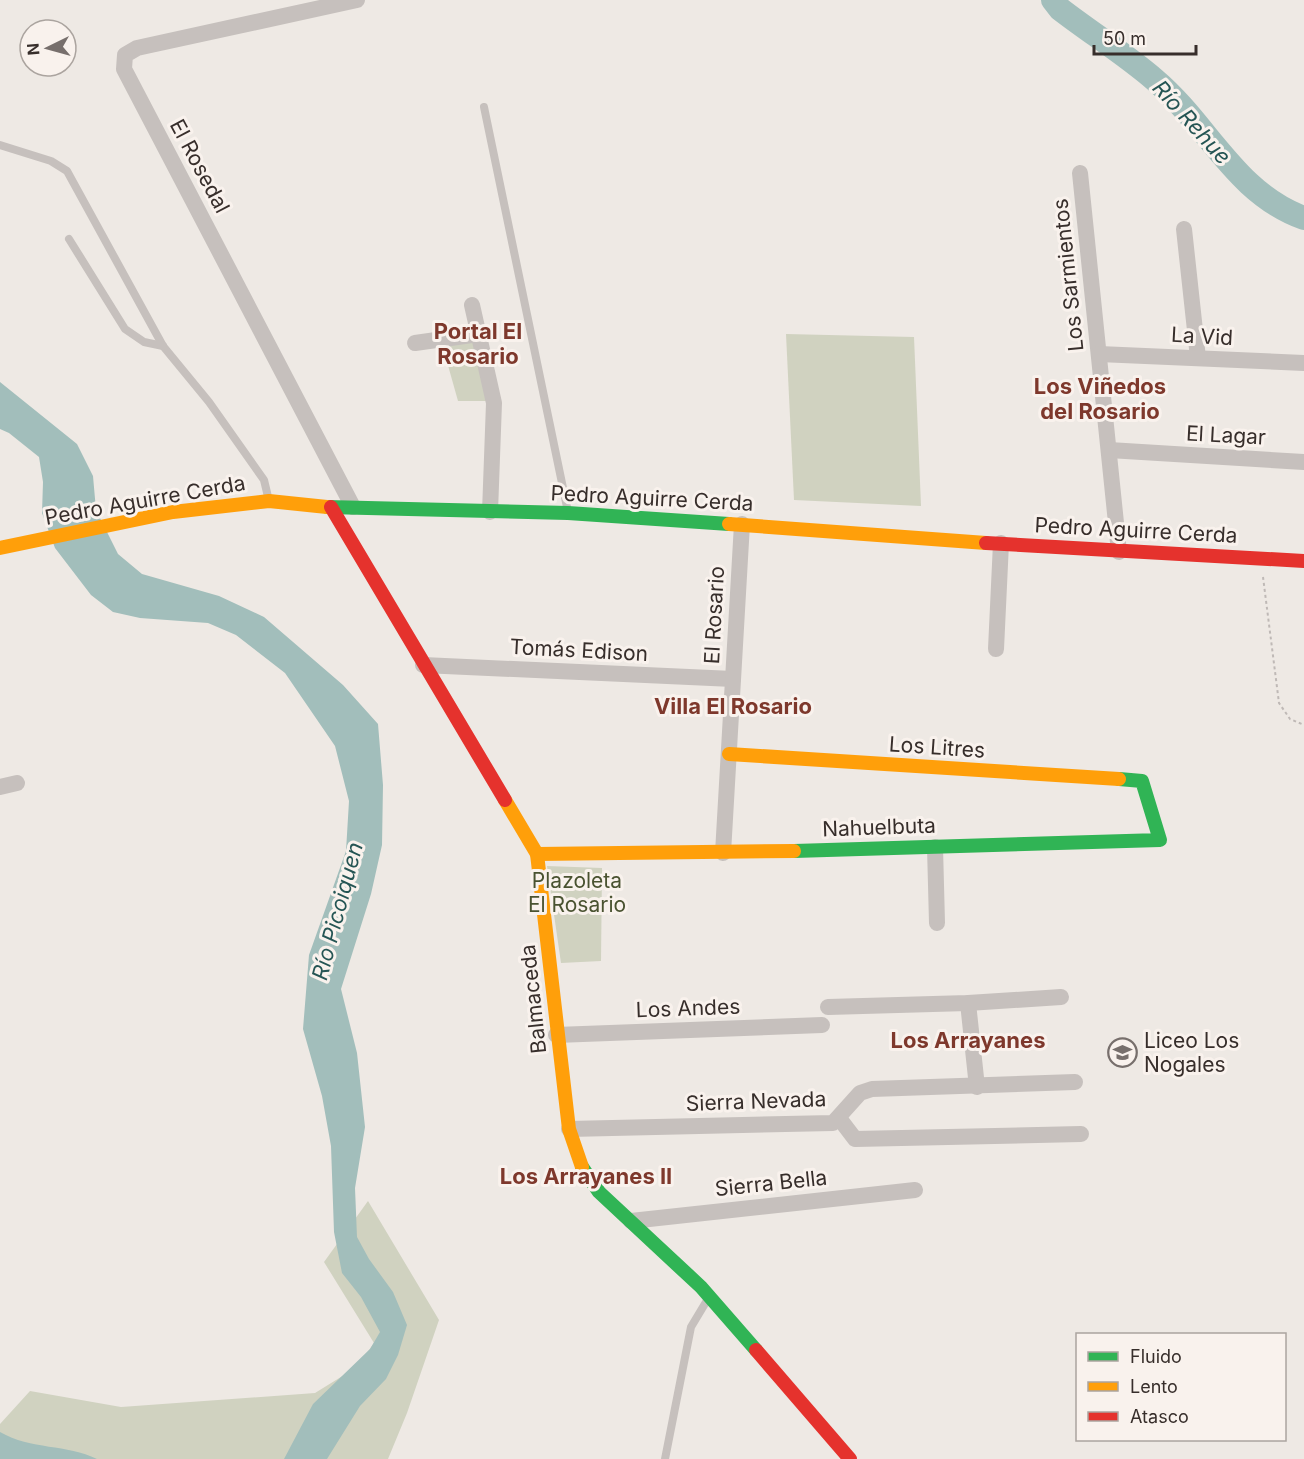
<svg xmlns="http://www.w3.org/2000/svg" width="1304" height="1459" viewBox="0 0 1304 1459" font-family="Inter,sans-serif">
  <rect width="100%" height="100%" fill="#eee9e4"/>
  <g fill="#d0d2c0">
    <path d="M786 334 914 337 921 506 794 500Z"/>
    <path d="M475 340 487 401H458L442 344Z"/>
    <path d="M547 866 602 868 601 961 561 963Z"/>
    <path d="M368 1201 439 1320 407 1413 388 1459H0V1424L30 1391 121 1407 315 1393 357 1367 374 1343 324 1262Z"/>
  </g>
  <g fill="#a2bebb">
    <path d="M0 382 77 444 93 476 96 510 118 554 142 574 219 596 264 617 343 685 378 724 383 785 382 845 371 894 341 989 357 1053 365 1127 355 1188 357 1237 369 1259 393 1292 407 1325 398 1355 386 1379 360 1406 327 1459H284L313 1404 370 1349 380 1332 361 1297 342 1273 334 1232 331 1146 322 1096 303 1029 309 955 346 851 349 801 335 746 285 673 236 635 208 623 140 618 113 612 91 595 55 548 42 513 43 482 39 457 9 433 0 429Z"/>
    <path d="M0 1432C31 1450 67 1444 97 1459H0Z"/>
  </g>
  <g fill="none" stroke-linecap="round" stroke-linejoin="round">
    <path stroke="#a2bebb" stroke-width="24" d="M1053 0 1060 9C1091 33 1125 54 1155 80 1207 124 1236 194 1304 218"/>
    <path stroke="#bfb9b6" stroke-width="2" stroke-dasharray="3 3" stroke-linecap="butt" d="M1263 577 1279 703 1290 719 1304 725"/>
    <g stroke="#c6c0bd" stroke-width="8">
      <path d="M484 107 568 512"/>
      <path d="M0 145 51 161 67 171 163 346 209 402 264 480 269 501"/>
      <path d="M69 239 125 329 144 342 163 346"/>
      <path d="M665 1459 691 1327 709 1297"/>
    </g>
    <g stroke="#c6c0bd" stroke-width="16">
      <path d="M1080 173 1119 552"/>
      <path d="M1184 229 1198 358"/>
      <path d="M472 305 494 403 490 512"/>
      <path d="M415 343 479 334"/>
      <path d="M1099 354 1304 363"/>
      <path d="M1109 450 1304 462"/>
      <path d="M353 507 124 69 125 55 137 48 357 0"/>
      <path d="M996 649 1001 543"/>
      <path d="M423 665 733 679"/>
      <path d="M0 787 17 783"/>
      <path d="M935 847 937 923"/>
      <path d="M723 853 742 524"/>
      <path d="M968 1003 977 1087"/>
      <path d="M828 1007 968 1003 1061 997"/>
      <path d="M556 1035 822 1025"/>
      <path d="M839 1118 855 1139 1081 1134"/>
      <path d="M569 1129 833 1123 860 1093 872 1089 1075 1082"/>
      <path d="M631 1221 915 1190"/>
    </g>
    <g stroke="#30b455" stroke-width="14">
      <path d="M327 507 568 513 729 524"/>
      <path d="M794 851 1160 840 1142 781 1119 779"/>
      <path d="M582 1167 599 1192 701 1287 756 1350"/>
    </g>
    <g stroke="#ff9f0a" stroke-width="14">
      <path d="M729 524 986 543"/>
      <path d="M0 548 173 512 269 501 327 507"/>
      <path d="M729 754 1119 779"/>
      <path d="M505 800 537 854 569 1129 582 1167"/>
      <path d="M537 854 794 851"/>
    </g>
    <g stroke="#e5322d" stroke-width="14">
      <path d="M331 507 505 800"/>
      <path d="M986 543 1304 561"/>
      <path d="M756 1350 850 1459"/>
    </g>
  </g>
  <defs>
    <symbol id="school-ring" viewBox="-11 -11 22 22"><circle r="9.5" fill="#f9f2ed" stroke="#776f6c" stroke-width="1.5"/><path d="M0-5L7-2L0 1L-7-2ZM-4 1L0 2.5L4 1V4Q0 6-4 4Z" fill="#776f6c"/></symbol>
  </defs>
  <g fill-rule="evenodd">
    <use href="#school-ring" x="1106" y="1036" width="33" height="33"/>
  </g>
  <g text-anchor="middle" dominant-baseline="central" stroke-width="6" stroke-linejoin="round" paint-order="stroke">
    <g font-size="21" fill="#372e2b" stroke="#f9f2ed">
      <text transform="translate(200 166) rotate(62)">El Rosedal</text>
      <text transform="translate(1068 275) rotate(-96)">Los Sarmientos</text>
      <text transform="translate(1202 336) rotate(3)">La Vid</text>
      <text transform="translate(1226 435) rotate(3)">El Lagar</text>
      <text transform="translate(652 498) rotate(3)">Pedro Aguirre Cerda</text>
      <text transform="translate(145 500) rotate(-10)">Pedro Aguirre Cerda</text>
      <text transform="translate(1136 530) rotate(3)">Pedro Aguirre Cerda</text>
      <text transform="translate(714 615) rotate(-87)">El Rosario</text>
      <text transform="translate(579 650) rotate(3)">Tomás Edison</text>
      <text transform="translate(937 747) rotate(4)">Los Litres</text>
      <text transform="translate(879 827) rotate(-2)">Nahuelbuta</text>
      <text transform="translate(533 999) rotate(-96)">Balmaceda</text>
      <text transform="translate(688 1008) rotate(-2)">Los Andes</text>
      <text transform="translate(756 1101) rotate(-2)">Sierra Nevada</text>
      <text transform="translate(771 1183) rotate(-6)">Sierra Bella</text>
    </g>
    <g font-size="21" fill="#4a5331" stroke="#f9f2ed">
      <text x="577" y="880">Plazoleta<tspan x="577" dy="24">El Rosario</tspan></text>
    </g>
    <g font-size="21" fill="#372e2b" stroke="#f9f2ed" text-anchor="start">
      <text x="1144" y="1040">Liceo Los<tspan x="1144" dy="24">Nogales</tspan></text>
    </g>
    <g font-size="22" font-style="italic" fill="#255554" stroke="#f9f2ed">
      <text transform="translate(1192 122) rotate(48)">Río Rehue</text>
      <text transform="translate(337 911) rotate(-75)">Río Picoiquen</text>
    </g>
    <g font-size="22" font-weight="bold" fill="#7e382c" stroke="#f9f2ed">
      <text x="478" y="331">Portal El<tspan x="478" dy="25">Rosario</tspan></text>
      <text x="1100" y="386">Los Viñedos<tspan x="1100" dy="25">del Rosario</tspan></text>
      <text x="733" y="706">Villa El Rosario</text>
      <text x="968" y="1040">Los Arrayanes</text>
      <text x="586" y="1176">Los Arrayanes II</text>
    </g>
  </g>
  <rect x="1076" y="1333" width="210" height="108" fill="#f9f2ed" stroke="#aba49f" stroke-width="1.5"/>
  <rect x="1088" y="1352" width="30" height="9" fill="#30b455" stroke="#aba49f" stroke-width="1.5"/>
  <text x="1130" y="1363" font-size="18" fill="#372e2b">Fluido</text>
  <rect x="1088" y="1382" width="30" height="9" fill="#ff9f0a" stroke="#aba49f" stroke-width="1.5"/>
  <text x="1130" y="1393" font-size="18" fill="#372e2b">Lento</text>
  <rect x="1088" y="1412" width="30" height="9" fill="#e5322d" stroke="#aba49f" stroke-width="1.5"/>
  <text x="1130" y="1423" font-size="18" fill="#372e2b">Atasco</text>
  <g transform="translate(48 48) rotate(265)"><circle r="28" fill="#f9f2ed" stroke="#aba49f" stroke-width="1.5"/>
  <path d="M0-4.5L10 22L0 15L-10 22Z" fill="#776f6c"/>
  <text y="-9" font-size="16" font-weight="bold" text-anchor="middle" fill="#372e2b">N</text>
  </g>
  <path d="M1094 45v9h102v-9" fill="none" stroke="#372e2b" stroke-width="3"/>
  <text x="1103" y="45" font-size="18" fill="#372e2b" stroke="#f9f2ed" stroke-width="4.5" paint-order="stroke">50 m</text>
</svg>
